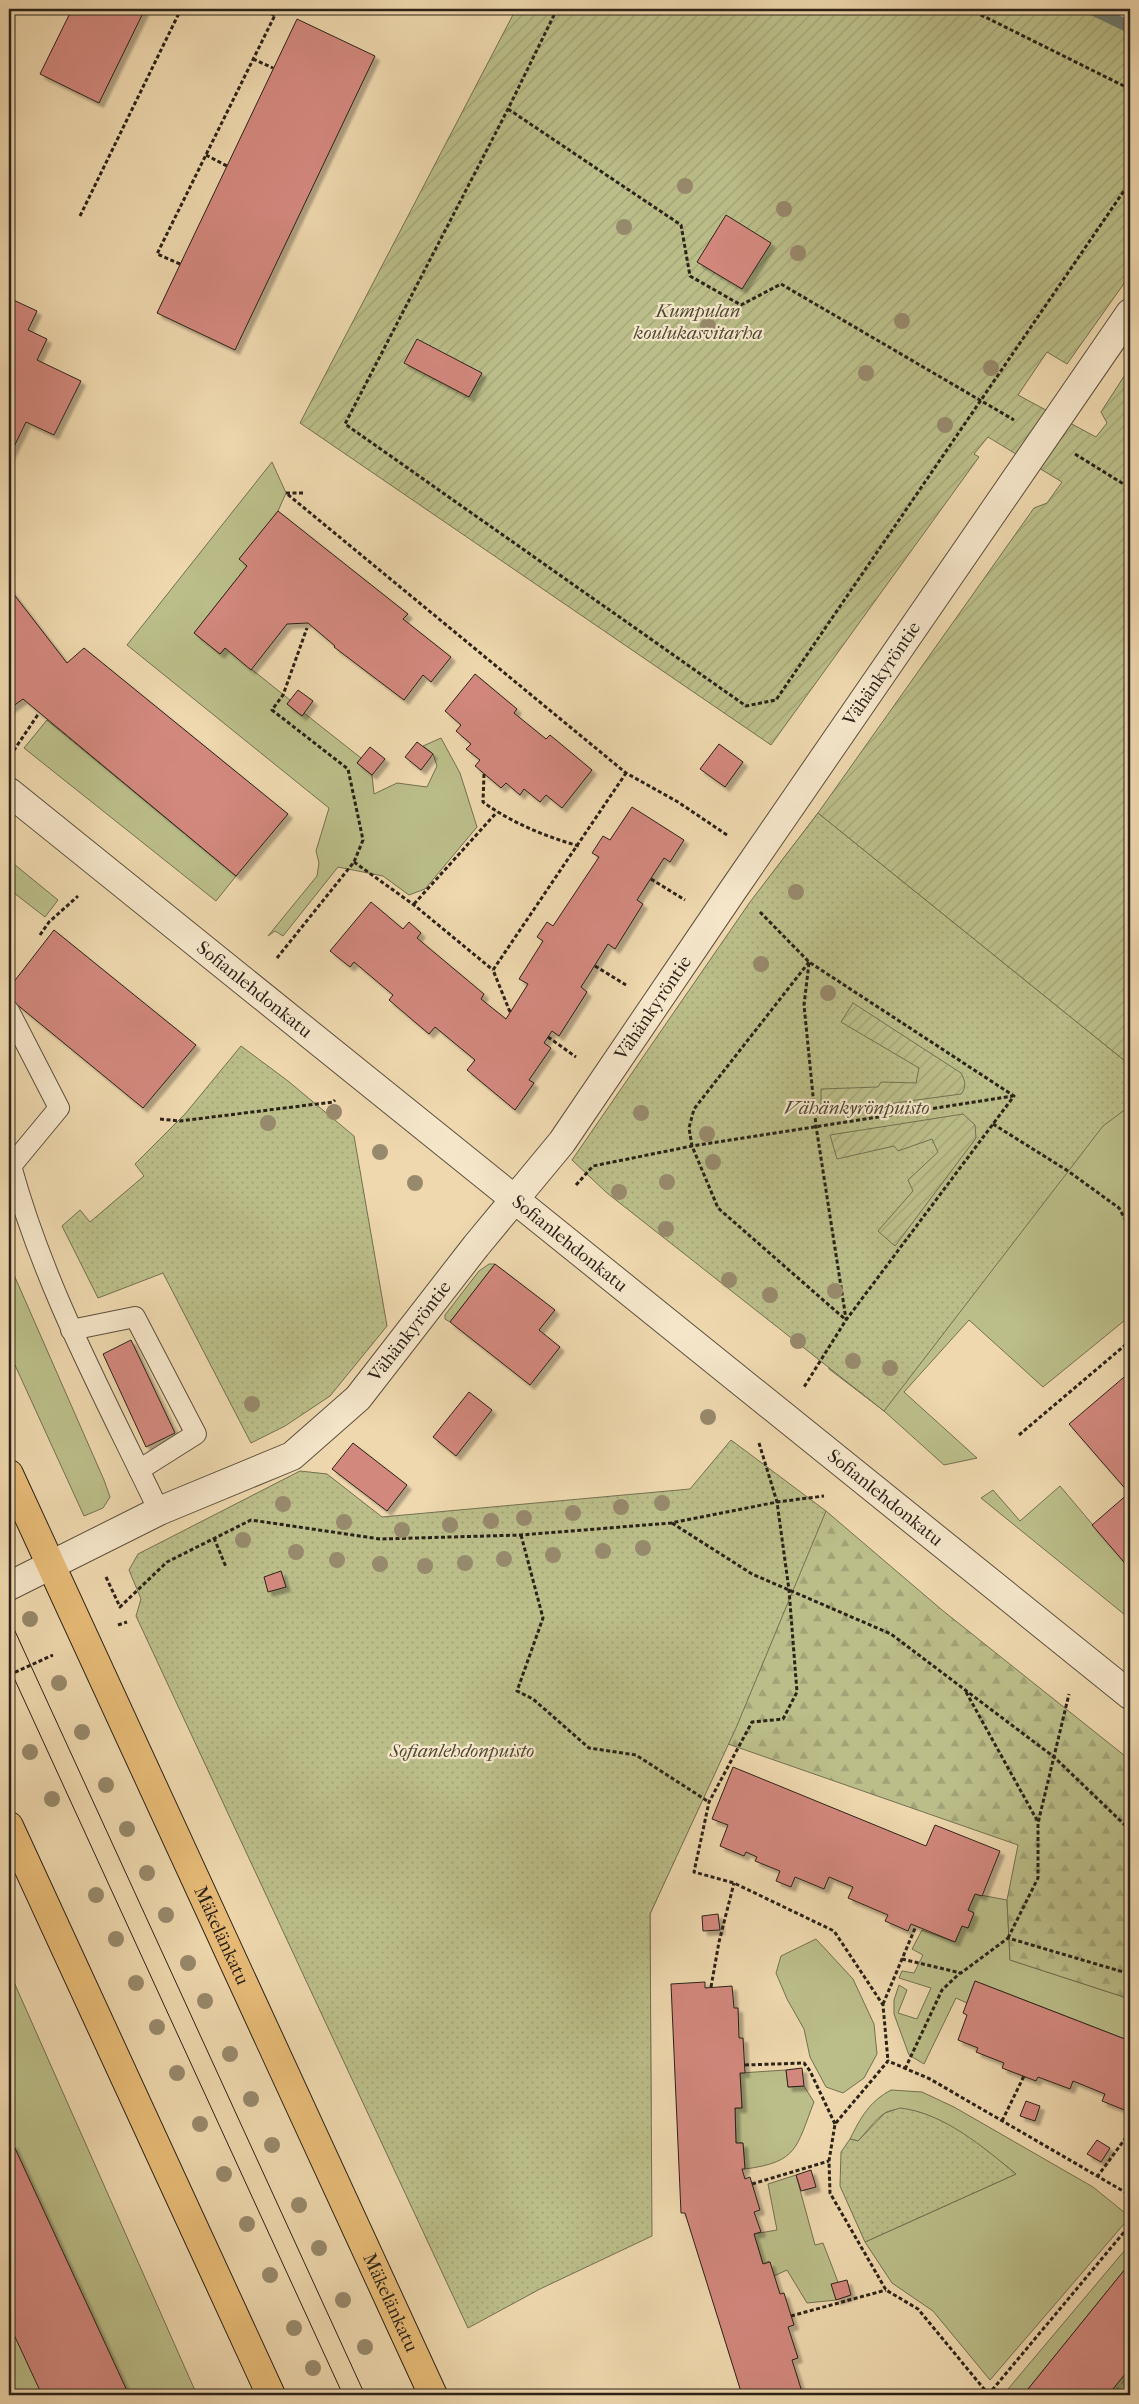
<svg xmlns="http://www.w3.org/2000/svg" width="1139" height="2404" viewBox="0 0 1139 2404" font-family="'IM FELL French Canon',serif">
  <defs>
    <pattern id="forest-firs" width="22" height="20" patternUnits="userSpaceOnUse" patternTransform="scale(1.25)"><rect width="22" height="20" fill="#bbbe89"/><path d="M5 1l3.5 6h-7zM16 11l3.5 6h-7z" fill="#a1a376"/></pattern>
    <pattern id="park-dots" width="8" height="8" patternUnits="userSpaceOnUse" patternTransform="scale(1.25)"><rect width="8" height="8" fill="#bbbe89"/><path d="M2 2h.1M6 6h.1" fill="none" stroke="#a1a376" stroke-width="1.8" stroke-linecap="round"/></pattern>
    <pattern id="garden-furrows" width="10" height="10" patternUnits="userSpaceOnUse" patternTransform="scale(1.25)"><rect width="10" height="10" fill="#bbbe89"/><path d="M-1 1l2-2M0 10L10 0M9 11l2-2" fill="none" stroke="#a1a376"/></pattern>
    <filter id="shadow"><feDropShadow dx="4.5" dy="4.5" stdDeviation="1" flood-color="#0004"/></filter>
  </defs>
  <rect width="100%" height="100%" fill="#efd8ae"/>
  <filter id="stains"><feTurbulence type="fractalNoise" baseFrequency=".004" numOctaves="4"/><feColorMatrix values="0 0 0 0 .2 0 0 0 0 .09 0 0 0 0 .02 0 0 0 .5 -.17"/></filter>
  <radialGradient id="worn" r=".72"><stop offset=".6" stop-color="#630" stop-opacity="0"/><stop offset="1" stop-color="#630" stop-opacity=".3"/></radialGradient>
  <g fill="#bbbe89" stroke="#737051">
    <path d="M272 462 286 493 278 511 240 559 247 566 194 633 220 654 225 648 290 700 287 704 302 716 304 713 361 758 357 763 372 775 374 794 397 783 427 787 437 766 433 754 423 746 441 738 460 773 477 827 425 889 409 895 383 876 338 867 283 936 275 931 268 936 317 876 319 863 316 851 329 808 127 645Z"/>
    <path d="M47 720 236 876 216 901 24 748Z"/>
    <path d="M818 813 998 974 1130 1065V1316L1043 1387 969 1320 904 1392 977 1458 944 1465 884 1411 829 1369 756 895Z"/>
    <path d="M9 860 58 900 45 917 9 889Z"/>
    <path d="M489 1264H495L450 1322 445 1319V1315L479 1271Z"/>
    <path d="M9 1273 14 1275 104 1480 110 1497 103 1508 84 1516 9 1352Z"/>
    <path d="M1060 1486 1130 1569V1619L981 1498 993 1490 1020 1521Z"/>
    <path d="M975 1894 1007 1900 1010 1960 1130 1999V2041L975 1981 967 2003 956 1998 924 2064 909 2055 894 2014V2000L899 1985 907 1990 898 2013 917 2019 931 1988 899 1978 902 1971 914 1973 923 1955 912 1949 922 1930 955 1942 962 1926 968 1928 974 1913 968 1910Z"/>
    <path d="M816 1939 853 1979 874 2024 877 2054 864 2078 843 2093 826 2087 810 2057 804 2029 787 1999 776 1973 781 1956Z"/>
    <path d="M9 1970 17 1989 197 2395H9Z"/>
    <path d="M786 2070 788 2087 804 2086 814 2102C796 2148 798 2162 745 2169L743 2143H736L735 2108H742L740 2073Z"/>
    <path d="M891 2090 922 2092 954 2107 1093 2187 1130 2217 990 2380 933 2311 892 2283 865 2242 1016 2174C990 2153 920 2094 885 2113 875 2119 866 2133 858 2141L850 2139C861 2117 869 2102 891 2090Z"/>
    <path d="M796 2175 815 2245 823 2243 838 2282 836 2300 807 2303 787 2270 774 2276 769 2261 763 2264 754 2234 777 2230 768 2184Z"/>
    <path d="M1130 2244V2263L1028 2389 1036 2395H1003Z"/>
  </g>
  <path fill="url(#forest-firs)" stroke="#737051" d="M826 1511 942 1610 1130 1760V1999L1010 1960 1007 1900 1018 1845 728 1744 746 1701 650 1914 651 2117 454 1814 669 1531Z"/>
  <g fill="url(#park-dots)" stroke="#737051">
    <path d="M818 813 1130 1065V1106L1103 1126 884 1411 607 1193 572 1160 750 902Z"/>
    <path d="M241 1046 288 1081 354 1136 387 1326 330 1396 285 1426 251 1443 163 1273 98 1298 62 1226 80 1210 90 1222 144 1176 135 1164 185 1114Z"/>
    <path d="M731 1440 826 1511 736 1728 650 1914 652 2236 540 2289 468 2328 136 1616 141 1599 129 1570 138 1554 300 1471 327 1474 382 1517 690 1489Z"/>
    <path d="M900 2108C944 2113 983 2147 1016 2174L865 2242 840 2186 841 2152 850 2139 858 2141 885 2113Z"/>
    <path d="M1130 2368V2395H1108Z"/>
  </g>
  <g fill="url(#garden-furrows)" stroke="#737051">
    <path d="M516 9H1081L1130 33V275L1067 364 1047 352 1018 395 1096 437 1107 423 1101 412 1130 367V1065L818 813 1034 508 1047 503 1062 482 988 437 974 454 979 457 771 745 300 423Z"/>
    <path d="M853 1003 961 1073C965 1080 967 1087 961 1094L821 1113V1089L878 1087 881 1082 916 1083 919 1068 841 1022Z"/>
    <path d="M963 1114 975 1125 976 1138 895 1246 878 1231 913 1191 908 1180 938 1152 932 1139 898 1151 894 1146 837 1159 830 1135Z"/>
  </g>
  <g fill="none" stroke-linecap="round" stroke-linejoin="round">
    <path stroke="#6e7d71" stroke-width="12" d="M1092 9 1130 27"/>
  </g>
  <g fill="#d3887e" stroke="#2b2219" filter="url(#shadow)">
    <path d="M72 9H145L99 103 40 74Z"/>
    <path d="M297 19 375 56 235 350 157 313Z"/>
    <path d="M726 215 771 243 742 289 697 262Z"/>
    <path d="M9 298 37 311 28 330 47 339 37 360 81 381 54 435 26 422 9 457Z"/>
    <path d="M417 339 482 373 469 397 404 363Z"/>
    <path d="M278 511 408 614 403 619 451 657 431 682 423 675 404 700 334 647 335 646 308 623 287 624 251 670 225 648 220 654 194 633 247 566 239 559Z"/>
    <path d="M9 588 67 663 84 648 288 814 236 876 23 699 9 709Z"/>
    <path d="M475 674 517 709 514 713 546 739 550 735 592 770 562 808 546 795 540 802 524 789 520 795 506 783 501 788 475 766 480 760 466 749 471 744 456 731 461 725 445 711Z"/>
    <path d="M298 690 313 701 302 716 287 704Z"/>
    <path d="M417 742 433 754 421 770 405 757Z"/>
    <path d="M719 744 743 762 725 787 700 769Z"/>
    <path d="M370 747 385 759 372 775 357 763Z"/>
    <path d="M632 807 684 840 670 862 664 858 637 900 643 904 615 949 608 944 590 973 581 987 587 992 559 1036 552 1031 544 1043 551 1048 529 1080 534 1083 515 1110 467 1070 475 1060 435 1027 429 1034 389 1000 393 995 354 962 350 967 330 951 371 902 403 929 409 922 421 933 417 938 484 994 481 999 506 1019 528 984 519 979 543 941 537 937 547 922 553 926 599 857 592 853 603 836 610 840Z"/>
    <path d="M54 930 196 1045 143 1108 9 998V988Z"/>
    <path d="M495 1264 555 1310 539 1330 560 1347 530 1385 450 1322Z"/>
    <path d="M131 1340 175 1433 146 1447 103 1354Z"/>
    <path d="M1130 1372V1569L1092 1525 1129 1493 1069 1424Z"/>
    <path d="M469 1392 492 1410 456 1456 433 1437Z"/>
    <path d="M353 1443 407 1485 387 1511 332 1469Z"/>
    <path d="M281 1571 286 1587 268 1592 264 1577Z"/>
    <path d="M733 1767 926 1846 935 1825 1000 1851 982 1896 975 1894 968 1910 974 1913 968 1928 962 1926 955 1942 911 1924 908 1931 885 1921 888 1915 848 1898 853 1887 829 1877 824 1889 795 1877 791 1887 776 1881 780 1871 755 1861 757 1857 746 1852 744 1856 720 1846 728 1825 712 1819Z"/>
    <path d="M718 1914 720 1930 703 1931 702 1916Z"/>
    <path d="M975 1981 1130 2041V2110L1128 2108 1127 2111 1102 2101 1105 2094 1073 2081 1070 2089 1038 2077 1036 2081 1002 2068 1004 2063 976 2052 978 2048 958 2040 967 2015 963 2013Z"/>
    <path d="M705 1982V1988L732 1986 734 2008H738L739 2038H743L745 2073H740L742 2108H735L736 2143H743L745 2169H742L745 2179 750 2177 760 2210 754 2212 761 2232 754 2234 763 2264 770 2262 780 2294 784 2293 794 2325 788 2327 798 2358 792 2360 802 2392 808 2391 810 2395H742L685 2213H681L671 1984Z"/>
    <path d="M802 2068 804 2086 788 2087 786 2070Z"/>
    <path d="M1026 2101 1040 2106 1035 2121 1020 2116Z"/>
    <path d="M1097 2140 1110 2148 1101 2162 1087 2154Z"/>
    <path d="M13 2144 129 2395H42L9 2324V2145Z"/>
    <path d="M811 2170 816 2187 801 2191 796 2175Z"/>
    <path d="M1130 2263V2368L1108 2395H1036L1028 2389Z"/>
    <path d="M847 2280 851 2295 836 2300 831 2284Z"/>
  </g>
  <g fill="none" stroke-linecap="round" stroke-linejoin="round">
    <defs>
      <g id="lane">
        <path d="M9 1011 59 1108 11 1166C44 1287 105 1398 159 1511"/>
        <path d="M71 1330 135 1317 196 1434 139 1470"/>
      </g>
      <g id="street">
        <path id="s1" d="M9 792 1130 1695"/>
        <path id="s2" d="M9 1586 159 1511 292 1456 358 1398 476 1246 562 1142 733 890 1130 313"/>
      </g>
      <g id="primary">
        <path id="s3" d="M9 1474 433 2395"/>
        <path d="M9 1826 271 2395"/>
      </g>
    </defs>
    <use href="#lane" stroke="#5c503e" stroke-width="22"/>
    <use href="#street" stroke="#5c503e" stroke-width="30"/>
    <use href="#primary" stroke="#2b2219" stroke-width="30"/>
    <g stroke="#2b2219" stroke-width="3" stroke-dasharray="4 2.5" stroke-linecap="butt">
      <path d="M252 9 275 15 284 9"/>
      <path d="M557 9 508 109 345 424 746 706 776 700 1130 182"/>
      <path d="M969 9 1130 89"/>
      <path d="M253 59 273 68"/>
      <path d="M508 109 681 225 690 276 741 305 781 284 1014 420"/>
      <path d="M206 155 227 166"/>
      <path d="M80 216 181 9"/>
      <path d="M180 264 157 254 275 15"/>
      <path d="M1075 454 1130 488"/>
      <path d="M303 493H286L626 773 678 802 727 835"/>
      <path d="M10 756 39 713"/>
      <path d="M484 774 483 802C512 823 544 836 579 846"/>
      <path d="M354 862 414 905 493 970"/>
      <path d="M651 879 685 900"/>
      <path d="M414 904 497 812"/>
      <path d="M760 912 809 962 1014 1096 846 1320 804 1387"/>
      <path d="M40 935 49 922 78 896"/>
      <path d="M277 958 354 862 363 840 348 769 272 710 283 695 307 628"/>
      <path d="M809 962 694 1109 689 1128 692 1146 718 1208 846 1320"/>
      <path d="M809 963 804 1005 816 1126 846 1319"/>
      <path d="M595 966 626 985"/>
      <path d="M510 1012 493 970 626 773"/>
      <path d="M548 1037 576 1057"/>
      <path d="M160 1119 180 1121 333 1102 335 1100"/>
      <path d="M993 1124 1068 1171 1119 1208 1130 1228"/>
      <path d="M576 1185 593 1166 692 1146 1013 1096"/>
      <path d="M1019 1435 1130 1341"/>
      <path d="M759 1443 777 1502 789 1590 797 1692 783 1719 752 1722 709 1802 694 1872 734 1883 834 1931 883 2005 888 2061"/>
      <path d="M672 1523 752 1574 891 1634 1054 1757 1130 1830"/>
      <path d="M521 1535 543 1618 517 1691 533 1699 589 1748 636 1755 709 1802"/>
      <path d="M214 1538 226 1567"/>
      <path d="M106 1577 120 1607 167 1562 251 1520 380 1539 521 1535 671 1523 777 1502 824 1496"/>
      <path d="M118 1625 127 1622"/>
      <path d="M9 1675 53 1655"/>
      <path d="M966 1692 1038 1822"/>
      <path d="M1008 1938 1038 1878V1823L1069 1694"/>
      <path d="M902 1959 961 1973 1008 1938 1130 1974"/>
      <path d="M711 1987 719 1942 734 1883"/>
      <path d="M883 2004 916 1926"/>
      <path d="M745 2065 804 2063 810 2071 835 2124"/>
      <path d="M905 2069 942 1990 960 1973"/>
      <path d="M1002 2121 1024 2076"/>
      <path d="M1097 2177 1130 2132"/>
      <path d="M752 2184 829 2161"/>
      <path d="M791 2316 886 2290"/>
      <path d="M988 2395 1130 2225"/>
      <path d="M989 2395 918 2309 886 2290 830 2193 829 2161 835 2124 888 2061 930 2079 1130 2195"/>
    </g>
    <use href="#lane" stroke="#f5e6ca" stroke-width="20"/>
    <use href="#street" stroke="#f5e6ca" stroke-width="28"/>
    <use href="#primary" stroke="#e8bc77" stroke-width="28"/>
    <g stroke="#2b2219" stroke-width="1">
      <path d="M9 1618 365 2395"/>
      <path d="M9 1667 343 2395"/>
    </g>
  </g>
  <g fill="#97896b">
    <circle cx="685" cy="186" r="8"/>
    <circle cx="784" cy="209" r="8"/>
    <circle cx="624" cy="227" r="8"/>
    <circle cx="798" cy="253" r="8"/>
    <circle cx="902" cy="321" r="8"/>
    <circle cx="708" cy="326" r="8"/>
    <circle cx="991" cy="368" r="8"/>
    <circle cx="866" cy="373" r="8"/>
    <circle cx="945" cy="425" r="8"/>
    <circle cx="796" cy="892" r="8"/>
    <circle cx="761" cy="964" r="8"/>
    <circle cx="828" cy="993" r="8"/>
    <circle cx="334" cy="1112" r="8"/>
    <circle cx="641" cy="1113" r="8"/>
    <circle cx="268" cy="1123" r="8"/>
    <circle cx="707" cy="1134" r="8"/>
    <circle cx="380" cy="1152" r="8"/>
    <circle cx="713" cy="1162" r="8"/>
    <circle cx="667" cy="1182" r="8"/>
    <circle cx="415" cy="1183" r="8"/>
    <circle cx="619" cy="1192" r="8"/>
    <circle cx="666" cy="1229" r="8"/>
    <circle cx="729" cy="1280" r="8"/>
    <circle cx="835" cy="1291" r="8"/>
    <circle cx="770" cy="1295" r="8"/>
    <circle cx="798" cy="1341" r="8"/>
    <circle cx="853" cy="1361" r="8"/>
    <circle cx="890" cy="1368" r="8"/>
    <circle cx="252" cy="1404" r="8"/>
    <circle cx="708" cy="1417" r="8"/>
    <circle cx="662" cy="1503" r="8"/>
    <circle cx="283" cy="1504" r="8"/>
    <circle cx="621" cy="1507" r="8"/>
    <circle cx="573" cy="1513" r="8"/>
    <circle cx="524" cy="1518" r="8"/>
    <circle cx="491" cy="1521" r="8"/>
    <circle cx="344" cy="1522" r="8"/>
    <circle cx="450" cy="1525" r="8"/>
    <circle cx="402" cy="1530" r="8"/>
    <circle cx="243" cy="1540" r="8"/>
    <circle cx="643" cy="1548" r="8"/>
    <circle cx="603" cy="1551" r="8"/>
    <circle cx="296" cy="1552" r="8"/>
    <circle cx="553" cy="1555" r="8"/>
    <circle cx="504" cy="1559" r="8"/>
    <circle cx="337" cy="1560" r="8"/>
    <circle cx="465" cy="1563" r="8"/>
    <circle cx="380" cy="1564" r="8"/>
    <circle cx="425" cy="1566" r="8"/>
    <circle cx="30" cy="1619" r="8"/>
    <circle cx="59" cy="1683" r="8"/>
    <circle cx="82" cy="1732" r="8"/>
    <circle cx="30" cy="1752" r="8"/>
    <circle cx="106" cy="1785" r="8"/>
    <circle cx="52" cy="1799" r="8"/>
    <circle cx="127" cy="1829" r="8"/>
    <circle cx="147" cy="1873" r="8"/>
    <circle cx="96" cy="1895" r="8"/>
    <circle cx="166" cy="1915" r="8"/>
    <circle cx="116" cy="1939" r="8"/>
    <circle cx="188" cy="1963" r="8"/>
    <circle cx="136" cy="1983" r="8"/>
    <circle cx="205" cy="2001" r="8"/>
    <circle cx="157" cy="2027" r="8"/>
    <circle cx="230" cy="2054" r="8"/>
    <circle cx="177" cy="2073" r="8"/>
    <circle cx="251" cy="2099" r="8"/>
    <circle cx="200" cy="2124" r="8"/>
    <circle cx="272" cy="2145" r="8"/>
    <circle cx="224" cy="2174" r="8"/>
    <circle cx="299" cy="2205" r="8"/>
    <circle cx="247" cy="2224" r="8"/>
    <circle cx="319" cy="2248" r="8"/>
    <circle cx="270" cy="2275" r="8"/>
    <circle cx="343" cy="2300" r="8"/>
    <circle cx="294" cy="2328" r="8"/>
    <circle cx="365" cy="2347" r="8"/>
    <circle cx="313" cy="2368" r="8"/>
  </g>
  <g text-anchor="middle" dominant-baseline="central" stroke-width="4.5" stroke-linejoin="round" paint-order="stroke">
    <g font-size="19" font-style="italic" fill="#4f4935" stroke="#f5e6ca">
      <text x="698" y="311">Kumpulan<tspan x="698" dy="22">koulukasvitarha</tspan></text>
      <text x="857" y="1108">Vähänkyrönpuisto</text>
      <text x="462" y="1751">Sofianlehdonpuisto</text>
    </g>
    <g font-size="19" fill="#2b2219" stroke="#f5e6ca">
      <text stroke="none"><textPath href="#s2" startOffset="1294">Vähänkyröntie</textPath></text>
      <text stroke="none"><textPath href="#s1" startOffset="315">Sofianlehdonkatu</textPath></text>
      <text stroke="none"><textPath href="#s2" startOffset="889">Vähänkyröntie</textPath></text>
      <text stroke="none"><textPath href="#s1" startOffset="720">Sofianlehdonkatu</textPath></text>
      <text stroke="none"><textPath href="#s2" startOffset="484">Vähänkyröntie</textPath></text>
      <text stroke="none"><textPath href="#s1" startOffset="1125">Sofianlehdonkatu</textPath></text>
      <text stroke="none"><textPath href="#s3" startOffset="508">Mäkelänkatu</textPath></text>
      <text stroke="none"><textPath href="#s3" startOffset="912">Mäkelänkatu</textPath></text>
    </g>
  </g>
  <rect width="1139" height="2404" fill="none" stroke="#efd8ae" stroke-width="30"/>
  <rect x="10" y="10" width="1119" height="2384" fill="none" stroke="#2b2219" stroke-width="2.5"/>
  <rect x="15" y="15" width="1109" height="2374" fill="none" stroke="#2b2219"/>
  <rect width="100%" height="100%" filter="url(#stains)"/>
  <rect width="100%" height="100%" fill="url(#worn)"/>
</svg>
